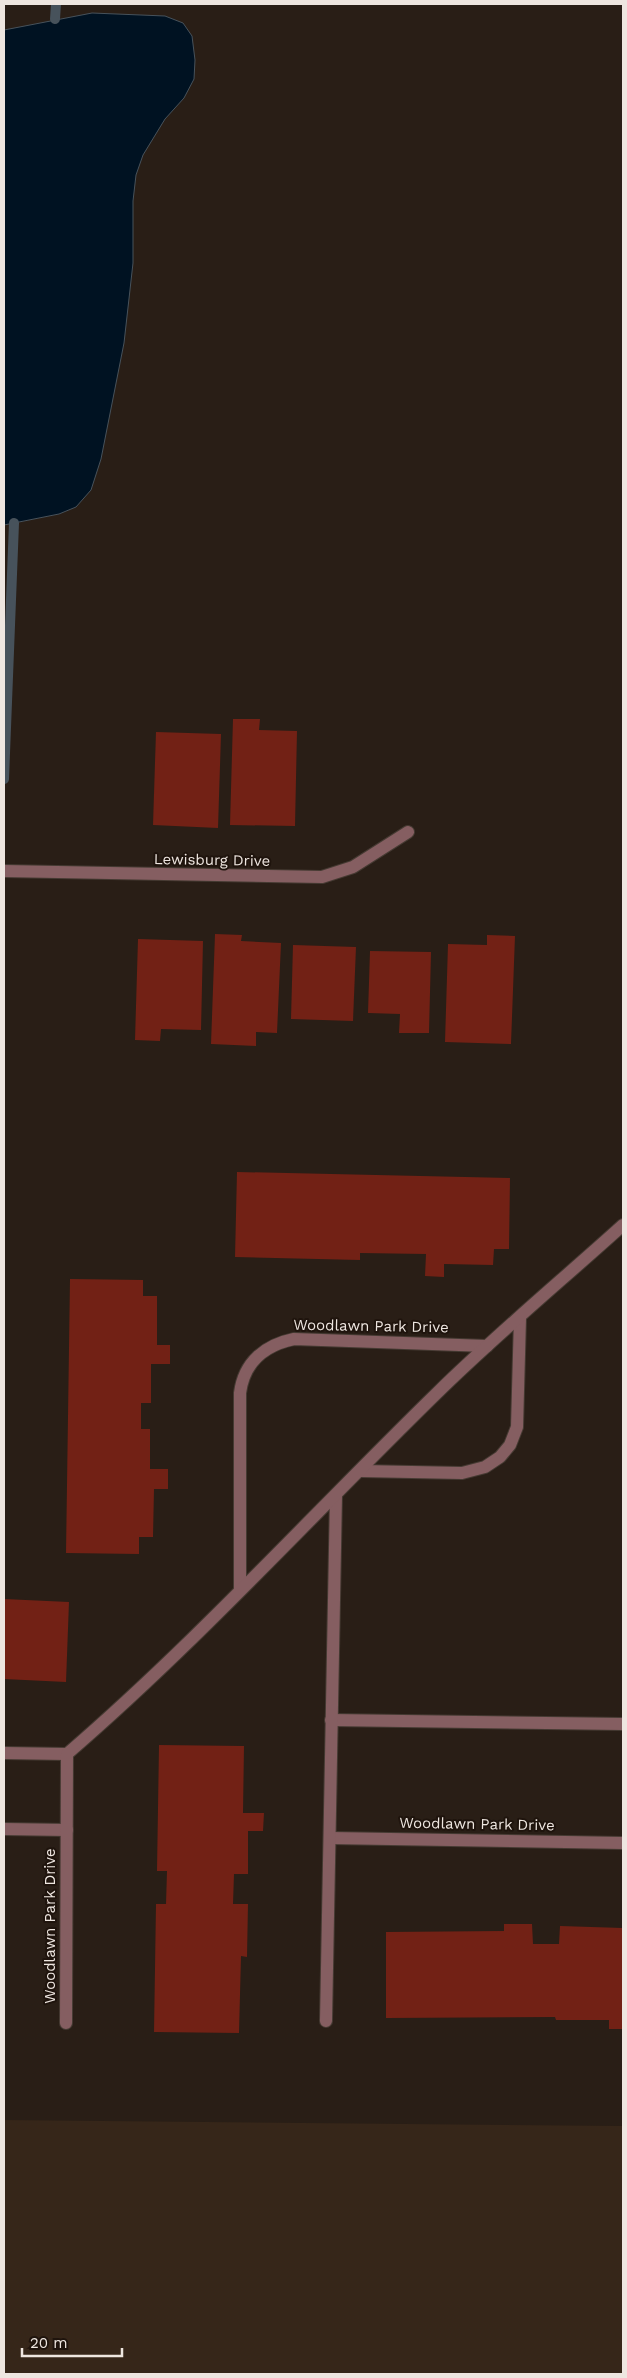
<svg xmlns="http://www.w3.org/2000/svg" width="627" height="2378" viewBox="0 0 627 2378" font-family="'Work Sans',sans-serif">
  <rect width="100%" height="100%" fill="#291e16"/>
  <path fill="#362619" d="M4 2120 623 2126V2374H4Z"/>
  <path fill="#001222" stroke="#47525b" d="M92 13 165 16 183 23 192 36 195 60 194 79 184 98 165 119 143 155 136 175 133 201V263L124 343 101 459 91 490 76 507 59 514 4 525V30Z"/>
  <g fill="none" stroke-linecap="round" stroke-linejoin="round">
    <g stroke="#47525b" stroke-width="10">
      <path d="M55 19 56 4"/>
      <path d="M4 779 14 523"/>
    </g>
  </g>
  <g fill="#722115">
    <path d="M233 719H260L259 730 297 731 295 826 230 825Z"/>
    <path d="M156 732 221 734 218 828 153 825Z"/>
    <path d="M215 934 242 935 241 941 281 943 277 1033 256 1032V1046L211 1044Z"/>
    <path d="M487 935 515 936 511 1044 445 1042 448 944 487 945Z"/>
    <path d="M138 939 203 941 201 1030 161 1029 160 1041 135 1040Z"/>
    <path d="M293 945 356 947 353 1021 291 1019Z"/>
    <path d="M370 951 431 952 429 1033H399L400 1014 368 1013Z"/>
    <path d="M237 1172 510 1178 509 1249H494L493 1265 444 1264V1277L425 1276 426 1254 360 1253V1260L235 1257Z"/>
    <path d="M70 1279 143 1280V1296H157V1345H170V1364H151V1403H141V1429H150V1469H168V1489H154L153 1537H139V1554L66 1553Z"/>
    <path d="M4 1599 69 1602 66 1682 4 1679Z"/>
    <path d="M159 1745 244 1746 243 1813H264L263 1831H248V1874H234L233 1904H248L247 1957 241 1956 239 2033 154 2032 156 1904H166L167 1871H157Z"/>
    <path d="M504 1924H532L533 1944H559L560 1926 623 1928V2029H609V2020H556L555 2017 386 2018V1932L504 1931Z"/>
  </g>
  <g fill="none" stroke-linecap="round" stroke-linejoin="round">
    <defs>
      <g id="street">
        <path d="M4 871 322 877 353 867 408 832"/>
        <path d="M361 1471 462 1473 485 1467 500 1457 510 1445 517 1427 520 1318"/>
        <path d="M240 1590V1393C244 1362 265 1345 294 1339L487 1346"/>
        <path d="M331 1720 623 1724"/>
        <path d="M4 1753 67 1754"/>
        <path d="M4 1829 67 1830"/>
        <path d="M330 1838 623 1843"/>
        <path d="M326 2021 336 1495"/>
        <path d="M66 2023 67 1754C197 1642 314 1513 437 1393 497 1334 561 1281 623 1225"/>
      </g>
    </defs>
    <use href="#street" stroke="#453a32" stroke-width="14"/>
    <use href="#street" stroke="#855e61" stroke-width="12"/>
  </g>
  <g text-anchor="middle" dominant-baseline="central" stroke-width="4" stroke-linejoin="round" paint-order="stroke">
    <g font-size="15" fill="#eee6e0" stroke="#1f140d">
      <text transform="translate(212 860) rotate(1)">Lewisburg Drive</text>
      <text transform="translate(371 1326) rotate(1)">Woodlawn Park Drive</text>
      <text transform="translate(477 1824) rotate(1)">Woodlawn Park Drive</text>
      <text transform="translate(50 1926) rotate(-90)">Woodlawn Park Drive</text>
    </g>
  </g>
  <rect width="627" height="2378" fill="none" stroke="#eee6e0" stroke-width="10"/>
  <path d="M22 2348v8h100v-8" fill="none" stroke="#eee6e0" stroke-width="2.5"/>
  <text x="30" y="2348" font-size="15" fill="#eee6e0" stroke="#1f140d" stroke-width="4" paint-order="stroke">20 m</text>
</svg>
